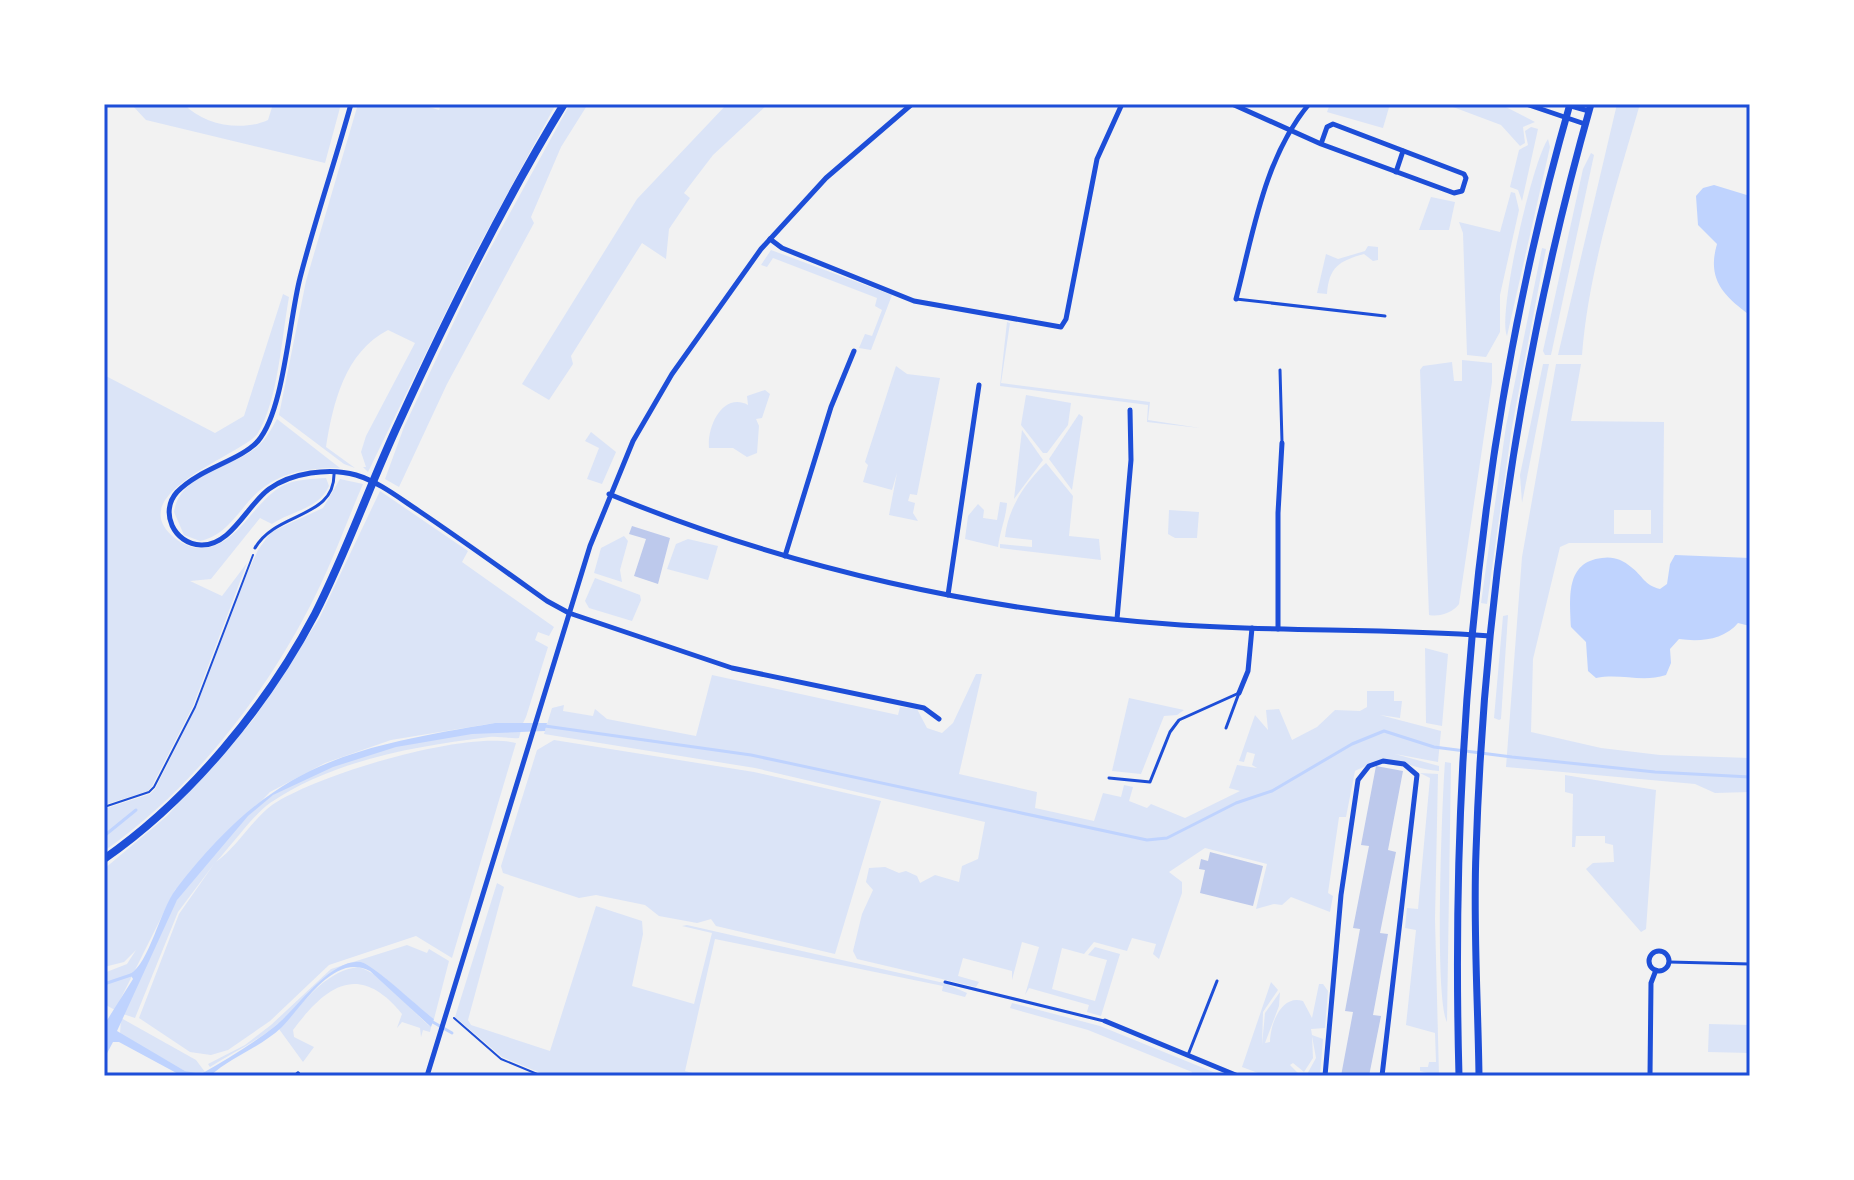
<svg xmlns="http://www.w3.org/2000/svg" width="1854" height="1180" viewBox="0 0 1854 1180" font-family="Raleway,sans-serif">
  <rect width="100%" height="100%" fill="#f2f2f2"/>
  <g fill="#dbe4f7" fill-rule="evenodd">
    <path d="M131 104H184C203 125 242 132 268 120L273 104H341L325 163 146 120Z"/>
    <path d="M358 104H418L439 110 441 104H556L469 264 368 472 363 467H366L361 452 366 436 415 343 388 330C345 352 333 403 326 447L355 468 344 464 279 415 306 281Z"/>
    <path d="M570 104H588L561 147 531 217 534 223 447 384 399 487 385 479 404 427 479 269Z"/>
    <path d="M727 104H768L713 155 684 193 690 198 669 229 666 259 642 243 571 356 573 364 549 400 522 384 637 199Z"/>
    <path d="M1330 104H1390L1383 128 1327 112Z"/>
    <path d="M1445 104H1500L1535 122 1523 127 1525 143 1520 146 1501 125Z"/>
    <path d="M1617 104H1640C1616 187 1589 268 1582 355H1558Z"/>
    <path d="M1531 127 1538 129 1522 201 1518 190 1510 187 1519 150 1528 145 1525 131Z"/>
    <path d="M1548 139 1550 147 1507 336C1497 315 1532 162 1548 139Z"/>
    <path d="M1591 153 1594 155 1551 355H1545L1543 351 1583 169Z"/>
    <path d="M1511 192 1515 193 1519 210 1500 295V332L1486 357 1467 355 1463 233 1459 222 1500 232Z"/>
    <path d="M1431 197 1455 202 1449 230H1419Z"/>
    <path d="M1368 246 1378 247V260L1373 261 1364 254C1339 261 1329 267 1327 294L1317 293 1326 254 1338 259 1365 251Z"/>
    <path d="M1542 248 1546 249 1512 427 1487 604 1481 603 1506 426Z"/>
    <path d="M771 250 892 295 871 350 859 348 865 334 872 336 882 310 875 306 877 298 773 258 767 267 761 265Z"/>
    <path d="M283 294 289 297C282 335 278 401 258 433 245 454 117 494 176 539 184 545 194 549 204 548 239 545 254 500 284 485 297 479 312 479 326 478L329 486C319 509 291 511 272 524L260 518 211 579 190 581 222 596 247 563 193 706 152 786 148 791 104 805V375L215 433 244 416Z"/>
    <path d="M1007 322 1010 323 1001 383 1150 402 1148 420 1200 428 1147 422 1148 405 1000 386Z"/>
    <path d="M1462 360 1492 363V382L1459 604C1452 613 1440 617 1429 615L1420 370 1423 366 1452 362 1454 381H1462Z"/>
    <path d="M1543 364H1549L1522 503 1520 475Z"/>
    <path d="M1556 364H1581L1571 421 1664 422 1663 543H1569L1560 547 1533 659 1531 732 1601 748 1660 755 1750 758V792L1715 793 1695 784 1506 767 1522 557ZM1614 510H1651V534H1614Z"/>
    <path d="M896 366 907 374 940 378 917 495 910 494 908 501 915 503 913 513 918 521 889 515 897 473 892 490 863 482 868 465 865 462Z"/>
    <path d="M765 390 770 394 762 418 756 419 759 426 757 453 747 457 733 448H709C707 426 723 392 748 405L747 396Z"/>
    <path d="M1026 395 1071 403 1068 425 1047 453H1043L1021 425Z"/>
    <path d="M1079 414 1083 417 1072 490 1049 459Z"/>
    <path d="M277 419 340 468C315 468 289 470 267 485 242 501 231 535 200 541L184 535 174 512C179 475 228 468 253 450 264 443 271 430 277 419Z"/>
    <path d="M1022 430 1043 460 1014 499Z"/>
    <path d="M591 432 616 452 602 484 587 479 599 448 585 441Z"/>
    <path d="M1046 463 1073 496 1069 536 1099 539 1101 560 1000 548V544L1032 547V540L1005 537C1008 508 1025 483 1046 463Z"/>
    <path d="M340 479 363 484C346 523 330 569 308 610 260 702 189 792 104 851V809L150 794 155 789 196 707 233 604 258 550 271 532 323 508Z"/>
    <path d="M380 491 468 551 462 562 554 627 549 636 538 632 535 640 548 647 526 717 523 723H495L391 740 325 763 270 792 175 890 115 1010 104 1004V973L127 964 136 950 124 962 104 967V869L167 816 253 720 319 619Z"/>
    <path d="M1000 502 1007 503C1006 518 1000 531 998 547L965 539 968 516 978 504 984 510 983 518 997 520Z"/>
    <path d="M1169 510 1199 512 1197 538H1175L1168 534Z"/>
    <path d="M624 536 628 541 620 570 622 582 594 573 601 548Z"/>
    <path d="M688 539 718 546 708 580 667 569 676 544Z"/>
    <path d="M595 578 640 595 641 600 632 621 589 608 585 601Z"/>
    <path d="M1508 615 1501 719 1499 720 1494 718 1503 616Z"/>
    <path d="M1425 648 1448 654 1442 726 1426 723Z"/>
    <path d="M976 674H982L959 774 1037 792 1035 808 1094 821 1103 793 1121 797 1124 785 1133 787 1129 801 1147 808 1151 804 1185 818 1240 791 1229 788 1237 765 1257 768 1252 765 1255 754 1247 752 1244 762 1239 761 1255 715 1268 730 1266 710 1279 709 1292 740 1317 727 1335 710 1360 711 1367 707V691H1394V701H1402L1400 718 1380 715 1441 731 1438 762 1395 754 1439 766V771C1396 767 1400 749 1355 771L1346 817H1339L1328 893 1333 896 1330 912 1291 897 1282 905 1274 904 1256 909 1267 864 1205 848 1169 872 1182 882V893L1159 959 1153 954 1156 944 1132 938 1127 951 1094 942 1084 954 1062 948 1052 989 1095 1001 1107 960 1088 955 1095 947 1120 954 1101 1016 1087 1012 1089 1005 1029 988 1025 995 1039 947 1022 942 1012 980V971L963 958 958 976 979 982 976 987 857 959 853 951 862 914 873 890 866 882 869 868 885 867 899 873 906 871 917 876 920 883 935 875 959 882 962 866 978 859 985 822 755 768 544 734 552 708 564 705 563 711 593 716 595 709 607 719 696 736 712 675 898 715 900 707 917 709 927 728 942 733 953 723Z"/>
    <path d="M1129 698 1184 710 1177 715 1164 716 1141 774 1112 771Z"/>
    <path d="M521 730 519 738C510 739 499 736 489 737 416 746 333 760 270 803 255 813 231 846 216 862 236 848 252 820 272 805 316 775 465 730 516 743L452 958 416 936 329 965 270 1021 228 1050 211 1055 190 1052 139 1018 179 914 214 864 178 912 135 1018 123 1014C142 979 154 937 175 903 195 872 243 815 274 794 336 752 446 730 521 730Z"/>
    <path d="M554 740 754 772 881 801 835 954 716 926 711 919 697 923 659 916 645 905 596 895 579 898 503 873 501 866 537 750Z"/>
    <path d="M1445 762 1451 763 1447 1022C1434 1000 1442 799 1445 762Z"/>
    <path d="M1420 773 1438 774 1435 919 1439 1076 1420 1071V1067H1428L1429 1062H1436L1435 1033 1406 1025 1416 930 1405 928 1407 908 1418 909 1430 778Z"/>
    <path d="M1565 775 1656 790 1646 929 1641 932 1586 869 1593 863 1614 862 1613 845 1605 843V836H1576L1575 847H1572L1573 794 1565 792Z"/>
    <path d="M497 883 504 887 468 1020 471 1025 550 1051 596 906 642 921 643 934 632 986 694 1004 712 933 682 926 687 925 944 983 967 993 965 997 942 991 943 986 715 939 685 1071 704 1076H548L502 1057 455 1017Z"/>
    <path d="M407 945 427 953 429 949 449 961 434 1019C419 1009 373 964 361 962 334 958 294 1012 274 1027 254 1043 231 1053 210 1067L208 1064 245 1045 271 1025 331 969Z"/>
    <path d="M358 967C383 973 411 1012 431 1027L430 1032 423 1030 421 1037 420 1028 402 1022 397 1028 402 1014C359 961 326 986 293 1030L294 1037 314 1047 303 1062 279 1029C301 1006 324 971 358 967Z"/>
    <path d="M1271 982 1278 990 1263 1012 1262 1045 1265 1013 1280 992 1279 1006 1265 1043 1270 1042C1270 1025 1281 994 1303 1001L1312 1018 1319 984H1323L1328 991 1325 1028 1311 1029 1312 1035 1323 1039 1320 1076H1306L1316 1058 1312 1036 1313 1058 1304 1072 1293 1063 1290 1065 1301 1076H1266L1242 1067Z"/>
    <path d="M1012 1003 1100 1026 1223 1076H1191L1192 1072 1088 1030 1010 1008Z"/>
    <path d="M121 1018 196 1060 205 1072 194 1074 185 1071 120 1034Z"/>
    <path d="M1709 1024 1750 1025V1053L1708 1052Z"/>
  </g>
  <g fill="#bfd3fe">
    <path d="M1714 185 1750 196V315C1722 295 1707 278 1717 244L1698 225 1696 196 1703 188Z"/>
    <path d="M1675 555 1750 558V626L1738 623C1724 640 1700 642 1679 639L1670 649 1671 663 1666 675C1642 683 1621 673 1596 678L1588 671 1586 642 1571 627C1570 598 1565 562 1602 558 1613 556 1623 560 1631 567 1643 576 1644 585 1660 589L1667 584 1670 564Z"/>
    <path d="M495 723H547L545 731 472 734 396 747 333 767 273 795 248 816 177 900 117 1031 185 1071 201 1074C225 1060 251 1045 274 1027 296 1010 330 958 361 962 373 964 420 1009 434 1019L431 1027 370 971C362 967 355 966 346 968 320 976 300 1008 282 1027 261 1047 231 1057 210 1076H182L119 1042H113L104 1059V1025L133 979 130 974C149 964 160 910 176 889 273 763 346 748 495 723Z"/>
  </g>
  <g fill="none" stroke-linecap="round" stroke-linejoin="round">
    <g stroke="#bfd3fe" stroke-width="3">
      <path d="M545 726 751 755 1147 840 1167 838 1236 803 1272 791 1352 744 1384 731 1434 747 1512 757 1655 772 1750 777"/>
      <path d="M104 836 136 810"/>
      <path d="M104 984 131 975"/>
      <path d="M431 1021 452 1033"/>
    </g>
  </g>
  <g fill="#bdc9ec">
    <path d="M632 526 670 538 658 584 634 576 646 539 629 534Z"/>
    <path d="M1376 766 1403 771 1388 850 1396 852 1380 933 1388 934 1373 1015 1381 1016 1369 1076H1341L1353 1012 1345 1011 1360 929 1353 928 1369 846 1361 845Z"/>
    <path d="M1210 852 1263 866 1253 906 1200 893 1205 870 1199 869 1201 859 1208 861Z"/>
  </g>
  <g fill="none" stroke-linecap="round" stroke-linejoin="round">
    <g stroke="#1d4ed8" stroke-width="2">
      <path d="M104 807 149 792 154 787 195 707 253 555"/>
      <path d="M454 1018 501 1059 542 1076"/>
    </g>
    <g stroke="#1d4ed8" stroke-width="3">
      <path d="M1236 299 1385 316"/>
      <path d="M1280 370 1282 442"/>
      <path d="M255 548C276 511 336 519 334 472"/>
      <path d="M1226 728 1239 693"/>
      <path d="M1109 778 1150 782 1170 732 1179 720 1239 693"/>
      <path d="M1669 962 1750 964"/>
      <path d="M945 982 1104 1021"/>
      <path d="M1188 1055 1217 981"/>
    </g>
    <g stroke="#1d4ed8" stroke-width="5">
      <path d="M351 104C335 162 315 220 300 278 289 320 284 411 258 441 240 461 200 468 177 492 159 512 174 544 201 545 231 546 247 505 269 489 291 473 329 467 356 475 379 482 399 498 419 511 462 540 505 571 547 601L569 613 732 668 924 708 939 719"/>
      <path d="M1232 104 1321 144 1454 193 1462 191 1466 178 1464 174 1333 124 1327 127 1321 144"/>
      <path d="M1526 104 1585 124"/>
      <path d="M1564 104 1589 111"/>
      <path d="M1396 172 1403 151"/>
      <path d="M770 239 782 248 914 301 1061 327 1066 319 1097 159 1122 104"/>
      <path d="M1236 299C1253 234 1264 158 1309 104"/>
      <path d="M609 494C790 569 986 612 1181 625 1284 632 1387 628 1490 636"/>
      <path d="M785 556 831 407 854 351"/>
      <path d="M948 595 979 385"/>
      <path d="M1117 619 1131 460 1130 410"/>
      <path d="M1278 629V513L1282 443"/>
      <path d="M1239 693 1248 671 1252 628"/>
      <circle cx="1659" cy="961" r="10"/>
      <path d="M1105 1021 1238 1076"/>
      <path d="M296 1076 298 1074"/>
      <path d="M427 1076 590 546 633 441 672 374 761 249 826 178 912 104"/>
      <path d="M1325 1076 1341 895 1358 780 1369 766 1383 761 1404 764 1417 775 1382 1076"/>
      <path d="M1650 1076 1651 983 1656 970"/>
    </g>
    <g stroke="#1d4ed8" stroke-width="7">
      <path d="M1459 1076C1450 748 1479 420 1570 104"/>
      <path d="M1479 1076C1478 1001 1473 926 1476 852 1484 600 1522 347 1591 104"/>
    </g>
    <path stroke="#1d4ed8" stroke-width="8" d="M104 859C190 799 266 707 315 614 347 551 370 484 400 420 449 313 502 205 564 104"/>
  </g>
  <rect width="1854" height="1180" fill="none" stroke="#ffffff" stroke-width="212"/>
  <rect x="106" y="106" width="1642" height="968" fill="none" stroke="#1d4ed8" stroke-width="3"/>
</svg>
